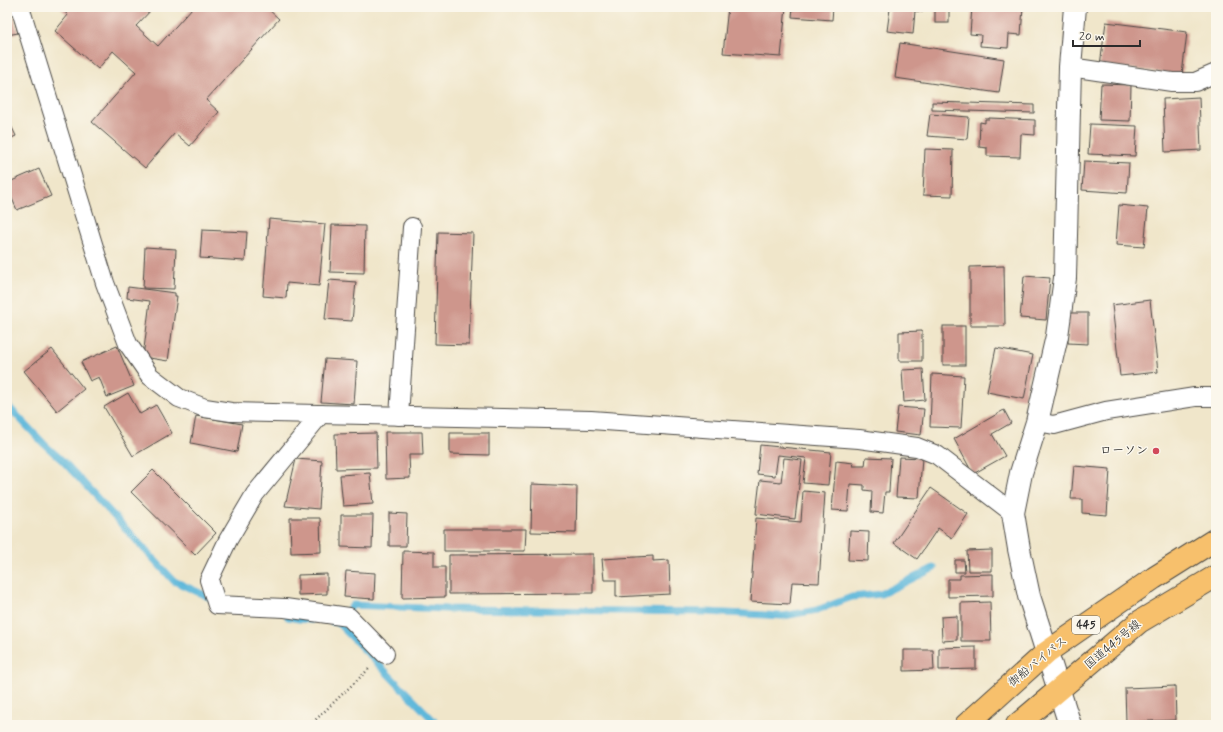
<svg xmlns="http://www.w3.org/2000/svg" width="1223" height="732" viewBox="0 0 1223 732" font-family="Mynerve,'Klee One',sans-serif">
  <rect width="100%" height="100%" fill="#fbf7ec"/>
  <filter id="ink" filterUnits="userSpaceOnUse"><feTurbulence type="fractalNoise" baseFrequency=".025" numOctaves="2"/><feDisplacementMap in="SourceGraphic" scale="8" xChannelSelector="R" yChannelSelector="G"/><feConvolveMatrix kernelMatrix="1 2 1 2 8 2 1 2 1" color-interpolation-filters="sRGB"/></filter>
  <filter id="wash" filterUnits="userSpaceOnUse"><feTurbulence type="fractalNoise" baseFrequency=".012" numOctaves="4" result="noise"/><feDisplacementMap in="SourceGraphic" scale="16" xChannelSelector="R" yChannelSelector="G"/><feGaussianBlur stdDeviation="0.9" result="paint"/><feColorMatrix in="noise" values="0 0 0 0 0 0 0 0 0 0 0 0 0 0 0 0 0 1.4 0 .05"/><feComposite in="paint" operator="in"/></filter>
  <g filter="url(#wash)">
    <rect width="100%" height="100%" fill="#f0e6ca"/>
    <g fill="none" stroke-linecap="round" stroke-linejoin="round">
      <g stroke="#5db7da" stroke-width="7">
        <path d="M7 405 44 444 64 462 174 581 213 599"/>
        <path d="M344 615 353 605 446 609 706 612 783 616 817 610 852 597 881 594 934 568"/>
        <path d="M288 617 299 619 311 620"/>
        <path d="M333 622H337L438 725"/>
      </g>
    </g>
    <g id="blocks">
      <g fill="#ce968c">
        <path d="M11 7 18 33 7 35V8Z"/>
        <path d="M59 7H154L136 26 158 46 193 7H266L279 19 206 100 219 112 190 146 175 133 145 168 92 122 136 72 113 51 98 69 55 31 68 15Z"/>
        <path d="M728 7H786L781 57 723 53Z"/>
        <path d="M793 7H833L832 20 792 17Z"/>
        <path d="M887 7H924L923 12 915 11 913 34 887 31 890 9H887Z"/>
        <rect x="935" y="7" width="14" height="16"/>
        <path d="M972 7H1023L1021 35 1009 34 1008 48 980 46 981 35 970 34Z"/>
        <path d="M1106 22 1187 32 1182 75 1100 65Z"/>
        <path d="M900 43 1004 59 999 93 895 78Z"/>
        <path d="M1101 84 1131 85 1130 121 1099 120Z"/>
        <path d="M1199 97 1201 150 1165 152 1163 99Z"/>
        <path d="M932 102 1034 105V113L932 110Z"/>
        <path d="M930 114 969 117 967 139 927 136Z"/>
        <path d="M7 117 16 136 7 140Z"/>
        <path d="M989 118 1035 120V135L1021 134 1020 157 987 156V148L979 147 980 122 985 123V119H989Z"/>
        <path d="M1090 124 1137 126 1135 156 1088 154Z"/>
        <path d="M925 149 953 150 952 196 923 195Z"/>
        <path d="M1084 161 1129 163 1127 193 1082 190Z"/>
        <path d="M39 169 51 196 17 210 7 187V183Z"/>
        <path d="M1119 205 1148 208 1144 247 1116 245Z"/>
        <path d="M269 219 325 224 319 286 287 283 286 298 263 296Z"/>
        <path d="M332 225 365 226 364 273 330 272Z"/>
        <path d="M202 230 247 232 245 261 200 258Z"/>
        <path d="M438 232 473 233 469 345 435 344Z"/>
        <path d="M145 247 176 249 174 289 143 288Z"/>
        <path d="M1004 266 1005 326H970V267Z"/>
        <path d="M1024 276 1050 278 1046 320 1020 318Z"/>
        <path d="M329 280 356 282 352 321 325 319Z"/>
        <path d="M128 287 175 293V296H177L168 361 143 357 150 301 127 298Z"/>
        <path d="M1150 300 1158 372 1120 376 1112 305Z"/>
        <path d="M1068 313H1088V344L1068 343Z"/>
        <rect x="943" y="326" width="22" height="39"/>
        <path d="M922 331V361H899V332Z"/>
        <path d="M117 346 134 386 107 397 99 377 90 381 81 362Z"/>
        <path d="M996 348 1033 355 1024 399 987 392Z"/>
        <path d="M52 349 84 389 57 411 24 371Z"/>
        <path d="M325 359 357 361 354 404 321 402Z"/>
        <path d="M923 369 925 400 904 402 902 370Z"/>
        <path d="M932 374 964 376 961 428 930 427Z"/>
        <path d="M128 393 140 414 156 405 172 433 133 456 104 407Z"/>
        <path d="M898 407 924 409 921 435 895 432Z"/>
        <path d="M1004 410 1011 423 992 434 1005 456 973 474 954 439Z"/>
        <path d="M196 416 242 424 237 452 191 443Z"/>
        <path d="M385 432H422L423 455H409L410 478 386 479Z"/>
        <path d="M376 433 377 468 336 469 335 434Z"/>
        <path d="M450 433H489V455L450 454Z"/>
        <path d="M760 445 831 452 828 485 803 483 806 458 778 455 775 476 757 474Z"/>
        <path d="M866 457 891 458 889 492H885L883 513 871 512 872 491 864 490V485L850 484 848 511 832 510 836 461 854 463 853 466H865Z"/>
        <path d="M899 457 922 458 919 498 896 497Z"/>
        <path d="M784 458 802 460 795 519 756 514 760 480 781 482Z"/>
        <path d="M296 459 322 461 319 509 285 506Z"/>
        <path d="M1074 466 1110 469 1107 515 1082 513V499H1071Z"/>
        <path d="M153 470 216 533 195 555 131 492Z"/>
        <path d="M370 473 373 504 343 506 340 475Z"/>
        <path d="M532 484 577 486 576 533 531 532Z"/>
        <path d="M931 488 968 514 952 538 938 528 917 559 894 543Z"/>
        <path d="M803 491 825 493 819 583 792 582 790 604 750 602 756 518 801 522Z"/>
        <path d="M389 513 407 514 406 546H389Z"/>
        <path d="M341 515H373L372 548 341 547Z"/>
        <path d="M290 518H320L321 552 291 553Z"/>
        <path d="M444 529H526L525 551H444Z"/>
        <path d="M850 531 869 532 868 561 848 560Z"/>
        <path d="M992 550V571H968L967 551Z"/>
        <path d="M403 551 434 552V567H445V597L402 598Z"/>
        <path d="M593 554V593L449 594V555Z"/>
        <path d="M653 556V561L669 560 670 594 616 597V580H604L602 559Z"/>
        <path d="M955 560H964L965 572H955Z"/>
        <path d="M346 571 375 573 374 599 344 597Z"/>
        <path d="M327 574V594L298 595V575Z"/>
        <path d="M993 574V596L948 597V579H960V575Z"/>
        <path d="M990 602 991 641H961V603Z"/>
        <path d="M957 616V640L942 641 941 617Z"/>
        <path d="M976 647V669L939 670V648Z"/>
        <path d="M904 650H933L934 670 904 671Z"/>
        <path d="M1175 686 1176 720 1126 722 1125 688Z"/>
      </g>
    </g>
  </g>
  <g filter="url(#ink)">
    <use href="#blocks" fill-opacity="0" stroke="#494743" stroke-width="1"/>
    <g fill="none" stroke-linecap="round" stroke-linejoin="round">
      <defs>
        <g id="minor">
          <path d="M20 7 105 283 128 344 150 376 179 398 205 408 231 412 591 420 859 439 917 447 937 455 1013 513"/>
          <path d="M1070 67 1172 82H1195L1216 73"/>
          <path d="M321 414 255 494 228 540 209 580 217 605 285 608 349 617 385 654"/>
          <path d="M399 416 412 227"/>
          <path d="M1037 422 1054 425 1106 411 1195 397H1216"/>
        </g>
        <path id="tertiary" d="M1070 725 1029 596 1019 549 1013 513 1021 473 1037 422 1057 336 1065 278 1070 67 1075 7"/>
        <g id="trunk">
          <path d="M966 725 1047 652 1154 578 1216 539"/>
          <path d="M1017 725 1139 622 1216 576"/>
        </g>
      </defs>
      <use href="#minor" stroke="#494743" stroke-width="20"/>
      <use href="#tertiary" stroke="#494743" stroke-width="24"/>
      <use href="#trunk" stroke="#494743" stroke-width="24"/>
      <path stroke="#494743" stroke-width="2.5" stroke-dasharray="1 3" stroke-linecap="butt" d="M310 725 370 668"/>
      <use href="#minor" stroke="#fff" stroke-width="18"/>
      <use href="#tertiary" stroke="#fff" stroke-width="22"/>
      <use href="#trunk" stroke="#f7c06c" stroke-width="22"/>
    </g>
  </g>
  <circle fill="#d1495b" stroke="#fbf7ec" stroke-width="1.5" cx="1156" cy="451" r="4"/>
  <g text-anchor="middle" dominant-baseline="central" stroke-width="3" stroke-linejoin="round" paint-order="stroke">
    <rect fill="#fbf7ec" stroke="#696865" stroke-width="1" x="1072" y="616" width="28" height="18" rx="3"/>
    <g font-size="11" font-weight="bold" fill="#2b2b2b">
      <text x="1086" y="625">445</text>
    </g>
    <g font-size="12" font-weight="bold" fill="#2b2b2b" stroke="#fbf7ec" text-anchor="end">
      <text x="1148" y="451">ローソン</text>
    </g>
    <g font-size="12" fill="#2b2b2b" stroke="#fbf7ec">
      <text transform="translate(1113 645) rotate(-40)">国道445号線</text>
      <text transform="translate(1038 662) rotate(-39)">御船バイパス</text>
    </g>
  </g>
  <rect width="1223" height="732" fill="none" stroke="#fbf7ec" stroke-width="24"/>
  <path d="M1073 40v6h67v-6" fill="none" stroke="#2b2b2b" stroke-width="2"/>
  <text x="1079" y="40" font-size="12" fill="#2b2b2b" stroke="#fbf7ec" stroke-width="3" paint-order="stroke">20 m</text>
</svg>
